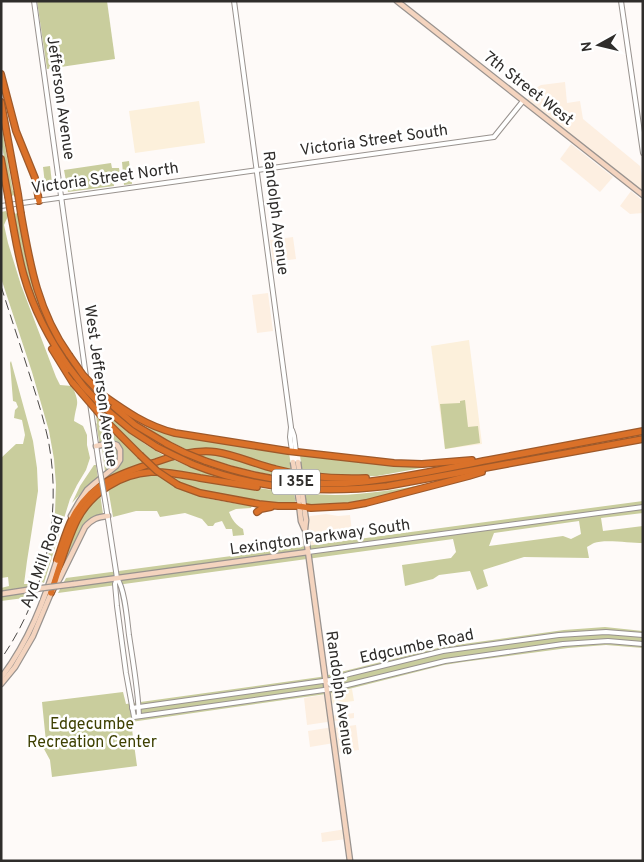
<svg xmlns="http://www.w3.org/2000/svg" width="644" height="862" viewBox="0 0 644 862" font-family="Overpass,sans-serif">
  <rect width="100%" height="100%" fill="#fefaf8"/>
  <g fill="#fdefe1">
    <path d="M565 82 567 103 580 101 583 119 640 166 643 181V189L641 190 527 100 536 88 541 85Z"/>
    <path d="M571 144 613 177 600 192 560 159Z"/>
    <path d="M631 191 643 201V213L630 214 620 206Z"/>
    <path d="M293 237 296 259 273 262 270 240Z"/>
    <path d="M268 293 273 331 257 333 252 295Z"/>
    <path d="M326 514 338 516 350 515 353 540 307 546 303 517Z"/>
    <path d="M328 694 331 716 354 713V718L307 725 304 698Z"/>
    <path d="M356 725 359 750 335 753 334 743 310 747 308 731 333 727V728Z"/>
    <path d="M346 829 347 839 322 842 321 833Z"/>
  </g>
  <g fill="#fcf0db">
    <path d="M199 101 205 143 135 153 129 111Z"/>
    <path d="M469 340 482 444 445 449 431 346Z"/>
    <path d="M352 689 354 701 329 704 328 694Z"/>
  </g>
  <g fill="#c9cd9d" fill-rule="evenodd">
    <path d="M37 1H107L115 59 47 69Z"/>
    <path d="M1 124 13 191H14L15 195 11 196 1 141Z"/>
    <path d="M129 161 132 184 124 185 122 162Z"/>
    <path d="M111 163 112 168H119L121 181 115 182 113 178 114 186 68 192 64 170Z"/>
    <path d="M50 166 53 191 46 192 43 167Z"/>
    <path d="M6 211 8 216 4 225 8 243 21 285 56 377 60 385 72 386C81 405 76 403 74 421L83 426 87 435V445L90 458 86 470 77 485 70 499 44 583 42 582 47 563 55 513 56 485 54 459 49 431 32 372 1 278V212Z"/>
    <path d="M18 213C22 236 25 260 32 282 40 311 53 337 70 362V364C49 333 33 300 24 263 20 247 17 230 14 214Z"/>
    <path d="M11 361 33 441 37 468 38 491 27 561 24 584H30L24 598 1 601V588L9 586 8 577 1 578V458L16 444H23L25 435 22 420 14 418 15 410 18 407 16 402 13 401 10 363Z"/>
    <path d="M465 400 468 427 478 426 480 443 445 449 440 404 460 403V401Z"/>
    <path d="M103 411 145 444 166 457 151 462 103 416Z"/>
    <path d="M97 414 146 464 107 480 106 475 122 460C123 453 122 440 111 441 108 441 103 445 100 447L96 423 97 424 96 415Z"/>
    <path d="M138 421 143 424 289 453 292 471 233 455 189 451 161 437Z"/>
    <path d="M643 434V435L385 483 336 487 304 486V485L344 486Z"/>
    <path d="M109 445 117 447 119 450C118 462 115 464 105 472L102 447Z"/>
    <path d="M193 453H218L292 474 293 478C258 474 226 465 193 453Z"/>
    <path d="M300 455 438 465 377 476 348 477 302 473Z"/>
    <path d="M169 458 193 468 244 484 161 471 152 464Z"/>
    <path d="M94 465H96L98 478 85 489 72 503 80 486Z"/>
    <path d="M164 473 272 490 294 493 296 504 262 502 208 493 181 484Z"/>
    <path d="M157 474C165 480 174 486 183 490 205 500 229 502 252 506L251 508 236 509 229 512C232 520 236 525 243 529L244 535 233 536 232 529H226L222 521 215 523 213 526H208L202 519 185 513 160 517 157 511H136L113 517 108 488C125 479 138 475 157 474Z"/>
    <path d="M434 483 362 503 323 506 306 505 305 493C348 499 391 490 434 483Z"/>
    <path d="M100 493 103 514 93 517 84 524 60 575 73 533 79 519Z"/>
    <path d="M643 501V513L601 518 603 531 643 526V543C630 543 604 539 594 543 592 544 590 545 587 547L589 558 524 557 483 570 488 586 477 590 470 571 439 575 433 579 405 586 402 565 451 558 456 552 453 539 58 593 66 578ZM579 521 581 534 571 539 563 536 489 546 494 533Z"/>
    <path d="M605 627 643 631V648L606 645 568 648 463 662 444 665 333 693 131 722 137 766 52 777 50 760 44 749 46 742 42 702 123 692 126 704 320 677 442 647 564 630Z"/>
  </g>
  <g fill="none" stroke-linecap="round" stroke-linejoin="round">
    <defs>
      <g id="tertiary">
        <path d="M34 1 88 391"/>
        <path d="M234 1 291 427 290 437 292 451"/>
        <path d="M621 1 643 153"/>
        <path d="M1 206 494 137 523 101"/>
        <path d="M90 403 99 465"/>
        <path d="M292 430 294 436 296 452"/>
        <path d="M106 506 117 578C125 590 127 619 129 635 133 662 138 689 139 716"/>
        <path d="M308 552 643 507"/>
        <path d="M117 578 115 584 117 606 126 673 134 717 331 689 445 661 563 644 608 641 643 644"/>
        <path d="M132 708 330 680 349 674 443 651 559 635 606 632 643 635"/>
      </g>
      <g id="secondary">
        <path d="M397 1 643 195"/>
        <path d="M303 500 306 520 305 529 350 861"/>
        <path d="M299 504 301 521 304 528"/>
        <path d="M71 516 79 502 87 490 95 483 116 466 120 460V450L117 445 111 443 96 446"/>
        <path d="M74 584 308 552"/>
        <path d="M1 594 27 590"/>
        <path d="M1 678C29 641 44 601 58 557"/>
        <path d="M1 684 15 667 33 636 51 593 60 578 85 527C92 519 97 517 108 516"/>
      </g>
      <g id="motorway">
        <path d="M1 74 16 131 35 178 39 201"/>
        <path d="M1 102 18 194"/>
        <path d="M1 159 8 196"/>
        <path d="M21 214C30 265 38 312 69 355"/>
        <path d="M11 215C15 235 18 256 24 276 34 311 50 341 71 370"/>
        <path d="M52 349 73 383"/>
        <path d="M100 393C124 410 146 426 175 433L288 451 394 463 422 464 472 460"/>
        <path d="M101 405 131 430 157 447"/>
        <path d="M114 407 135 425 167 444"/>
        <path d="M103 418 140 455"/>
        <path d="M205 461C255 479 309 487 362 482 405 478 447 468 489 460 540 450 592 441 643 431"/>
        <path d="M192 464C254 489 321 494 387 486L643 439"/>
        <path d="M178 485 200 493 259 504 278 506H297L311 508 349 506 366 503 469 476 482 472"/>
        <path d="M257 512 261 509 271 507"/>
        <path d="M57 560C62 546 66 530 73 517 91 482 122 473 156 462 175 455 196 449 216 452 236 455 255 464 275 469 304 477 335 479 366 478"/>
        <path d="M51 593C59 569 66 542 77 520 91 493 120 474 151 472 167 471 184 475 200 478 219 481 238 484 257 487"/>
      </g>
    </defs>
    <use href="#tertiary" stroke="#99938f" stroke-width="6"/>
    <use href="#secondary" stroke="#99938f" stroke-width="7"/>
    <use href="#motorway" stroke="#9e592a" stroke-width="8"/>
    <use href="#tertiary" stroke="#fff" stroke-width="4"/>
    <use href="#secondary" stroke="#f4d4bf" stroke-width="4.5"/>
    <use href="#motorway" stroke="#da7129" stroke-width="5.5"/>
    <path stroke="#4b4846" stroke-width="1" stroke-dasharray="10 5" stroke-linecap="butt" d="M1 286C10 315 20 344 29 373 36 395 43 416 48 439 63 515 45 596 1 659"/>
    <defs>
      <path id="tertiary-bridge" d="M99 465 106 506"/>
      <g id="secondary-bridge">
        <path d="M293 462 299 501"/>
        <path d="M298 462 303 500"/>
        <path d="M27 590 74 584"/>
      </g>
      <g id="motorway-bridge">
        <path d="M18 194 21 214"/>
        <path d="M8 196 11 215"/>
        <path d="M69 355 83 375 100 393"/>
        <path d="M71 370 84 387 101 405"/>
        <path d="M73 383 103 418"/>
        <path d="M167 444 185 453 205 461"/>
        <path d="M157 447 173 455 192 464"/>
        <path d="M140 455 157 471 178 485"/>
      </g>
    </defs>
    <use href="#tertiary-bridge" stroke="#99938f" stroke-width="6" stroke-linecap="butt"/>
    <use href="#secondary-bridge" stroke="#99938f" stroke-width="7" stroke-linecap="butt"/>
    <use href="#motorway-bridge" stroke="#9e592a" stroke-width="8" stroke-linecap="butt"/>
    <use href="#tertiary-bridge" stroke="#fff" stroke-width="4"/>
    <use href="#secondary-bridge" stroke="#f4d4bf" stroke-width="4.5"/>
    <use href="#motorway-bridge" stroke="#da7129" stroke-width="5.5"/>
  </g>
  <g text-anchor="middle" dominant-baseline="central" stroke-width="5" stroke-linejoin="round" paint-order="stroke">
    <rect fill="#fff" stroke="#6d6c6b" stroke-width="1" x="272" y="469.5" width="48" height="25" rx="4"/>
    <g font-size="15" font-weight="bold" fill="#2f2d2b">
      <text x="296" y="482">I 35E</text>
    </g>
    <g font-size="16" fill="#2f2d2b" stroke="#fff">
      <text transform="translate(528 89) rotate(38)">7th Street West</text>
      <text transform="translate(60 98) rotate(82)">Jefferson Avenue</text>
      <text transform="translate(374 141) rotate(-8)">Victoria Street South</text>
      <text transform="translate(105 179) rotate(-8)">Victoria Street North</text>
      <text transform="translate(275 213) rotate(83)">Randolph Avenue</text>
      <text transform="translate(100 386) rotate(82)">West Jefferson Avenue</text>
      <text transform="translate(320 538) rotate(-8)">Lexington Parkway South</text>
      <text transform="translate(43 562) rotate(-70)">Ayd Mill Road</text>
      <text transform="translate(417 647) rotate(-12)">Edgcumbe Road</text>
      <text transform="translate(339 693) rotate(82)">Randolph Avenue</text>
    </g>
    <g font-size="16" fill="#3e4002" stroke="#fff">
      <text x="92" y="725">Edgecumbe<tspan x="92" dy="18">Recreation Center</tspan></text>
    </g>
  </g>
  <rect width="644" height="862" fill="none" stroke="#2f2d2b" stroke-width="5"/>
  <g transform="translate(599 45) rotate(262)" stroke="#ffffff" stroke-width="4" paint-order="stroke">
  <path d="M0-4L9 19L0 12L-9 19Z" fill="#2f2d2b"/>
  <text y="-8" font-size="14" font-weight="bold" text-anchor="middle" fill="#2f2d2b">N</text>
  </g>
</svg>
